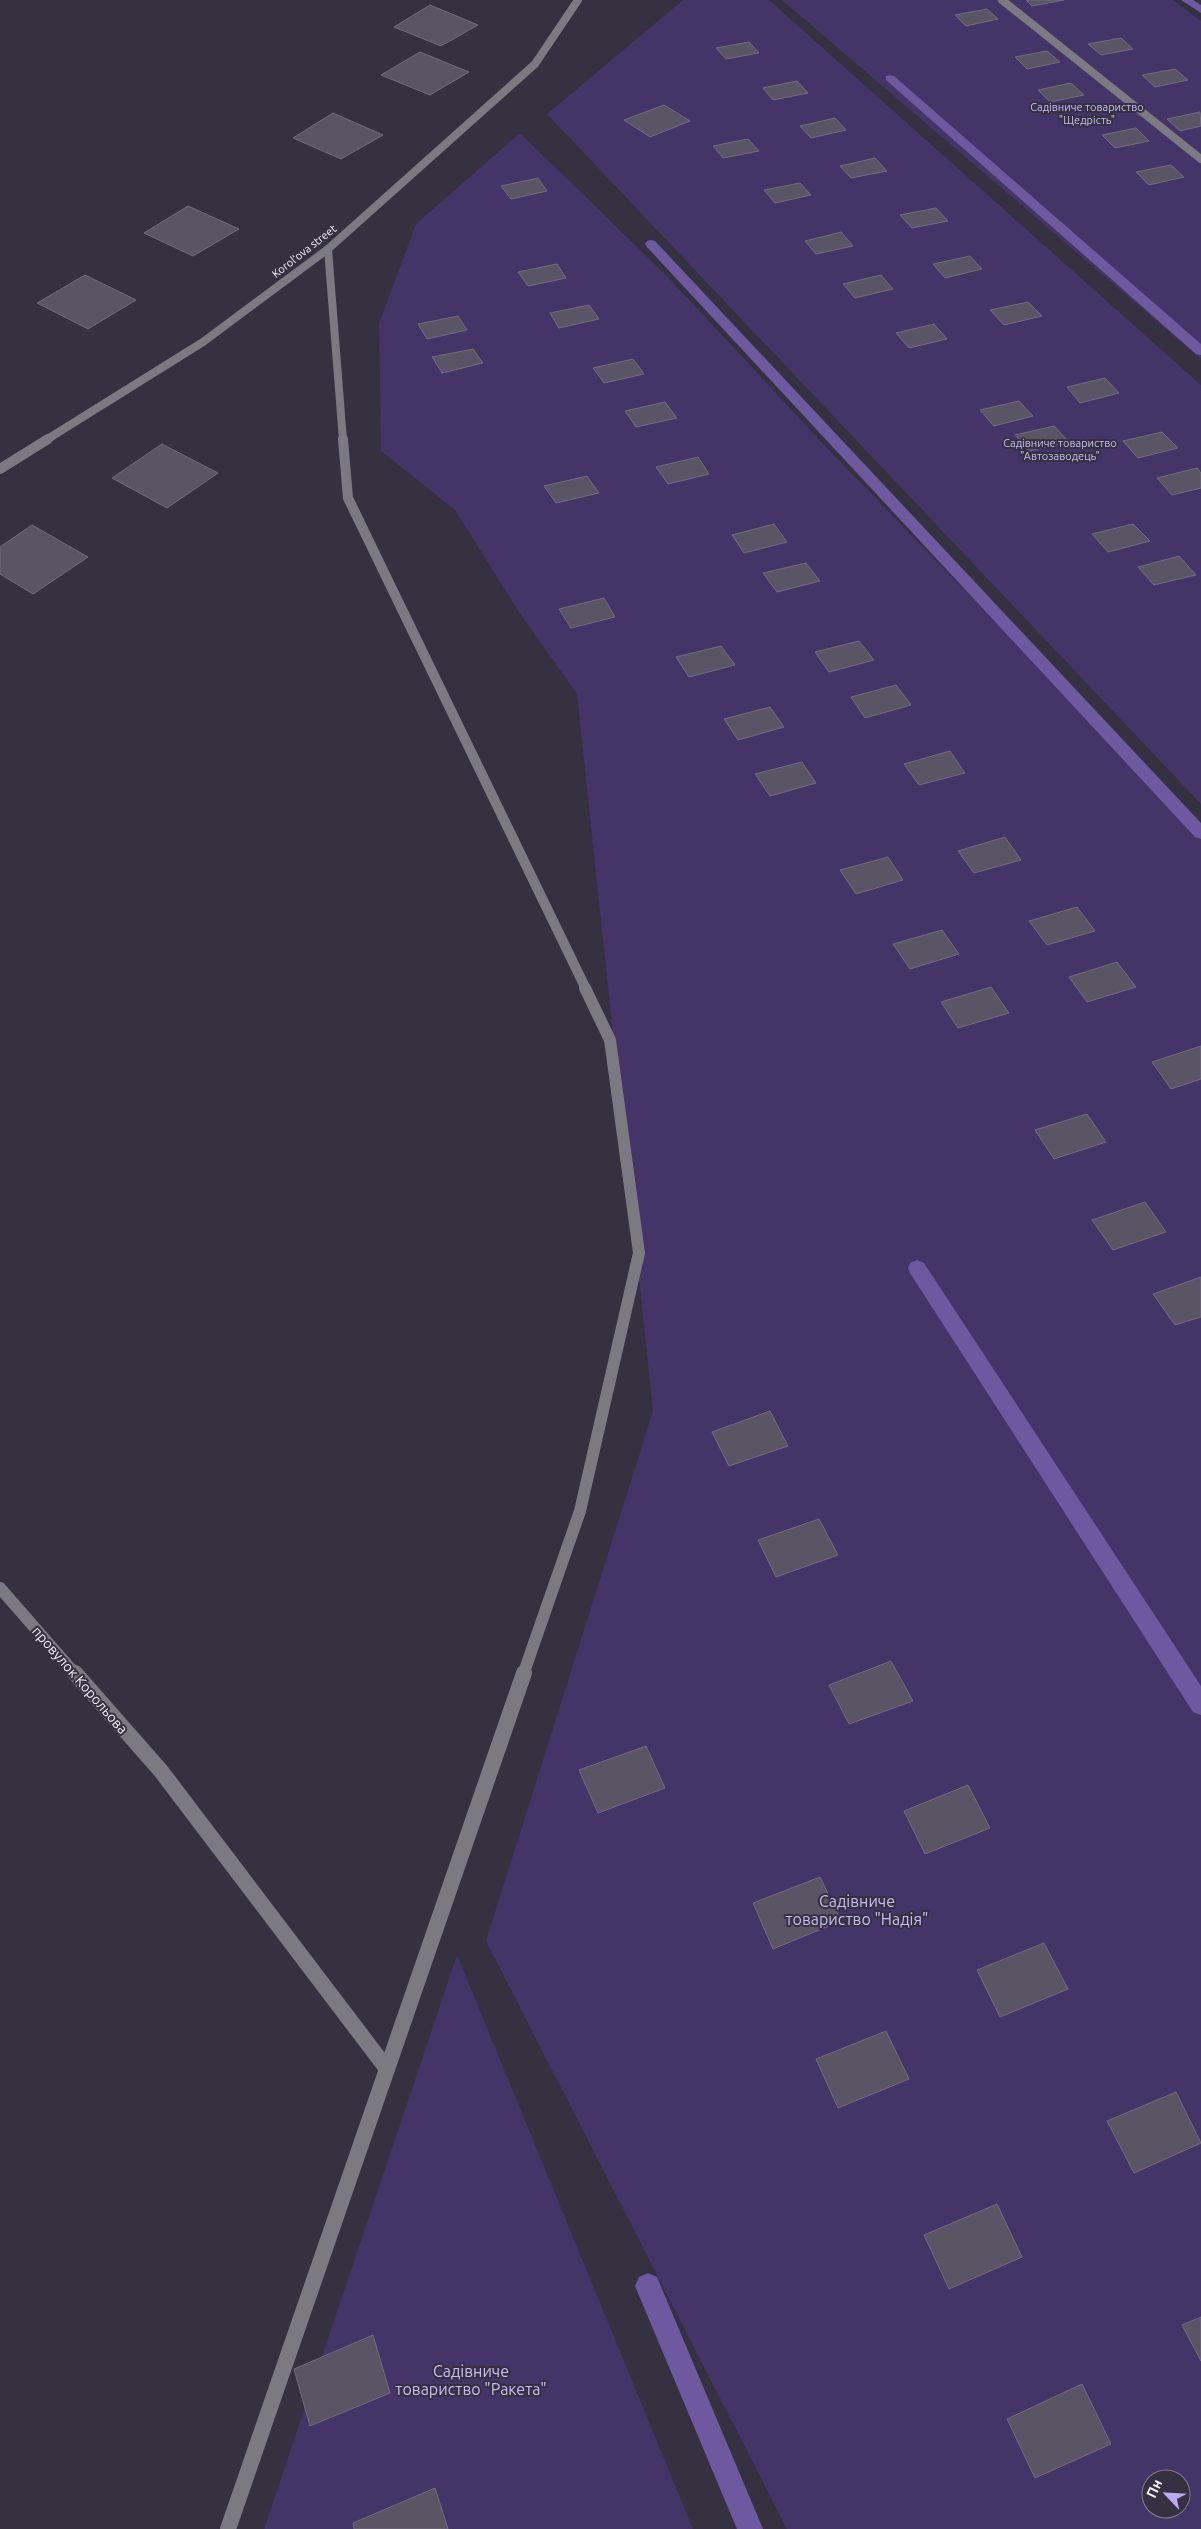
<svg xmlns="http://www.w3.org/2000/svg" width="1201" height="2529" viewBox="0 0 1201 2529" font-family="Ubuntu,sans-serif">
  <rect width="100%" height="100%" fill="#353140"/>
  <g fill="#443467" fill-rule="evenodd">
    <path d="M683 0H769L1201 385V804L547 114Z"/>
    <path d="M782 0H1173L1201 21V359Z"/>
    <path d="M520 133 668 277 827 448 1201 834V2529H787L486 1941 653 1411 577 694 519 612 455 510 381 451 379 323 416 224ZM1151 2479H1181V2509H1151Z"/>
    <path d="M457 1955 693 2529H264Z"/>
  </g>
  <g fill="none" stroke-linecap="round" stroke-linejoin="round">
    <g fill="#6e59a0" fill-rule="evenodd">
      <path d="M1181 0H1193L1201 5V13Z"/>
      <path d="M890 75 894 76 1201 344V355L1196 354 886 80V76Z"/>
      <path d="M651 240 655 241 1201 823V839L1195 837 647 247 645 244 647 241Z"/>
      <path d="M917 1260 924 1263 1201 1686V1715L1193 1712 910 1273 908 1268 910 1263Z"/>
      <path d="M648 2273 657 2277 763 2529H737L635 2286 639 2277Z"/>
    </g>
  </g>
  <g fill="#595565" stroke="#716d7e">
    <path d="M1026 0H1064L1032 6Z"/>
    <path d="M430 5 478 25 441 46 394 27Z"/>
    <path d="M987 9 998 19 966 26 955 15Z"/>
    <path d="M1121 38 1133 49 1101 55 1088 44Z"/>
    <path d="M749 42 759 53 726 59 716 48Z"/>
    <path d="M1047 51 1060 62 1027 69 1015 57Z"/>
    <path d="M420 52 469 72 430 95 381 75Z"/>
    <path d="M1175 69 1188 80 1155 87 1142 75Z"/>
    <path d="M797 81 808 93 773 100 763 88Z"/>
    <path d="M1071 83 1084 95 1050 102 1038 90Z"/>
    <path d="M664 105 690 121 650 137 624 120Z"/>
    <path d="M1200 112 1201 126 1180 131 1167 119Z"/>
    <path d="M333 113 383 135 341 159 293 138Z"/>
    <path d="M835 118 846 130 811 138 800 126Z"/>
    <path d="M1136 128 1149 141 1115 148 1102 135Z"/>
    <path d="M748 139 759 151 723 158 713 146Z"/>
    <path d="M875 158 887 171 851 178 840 166Z"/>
    <path d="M1171 165 1184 177 1149 185 1136 172Z"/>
    <path d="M538 178 547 191 511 199 501 186Z"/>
    <path d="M800 183 811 195 775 203 764 190Z"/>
    <path d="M188 206 239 229 193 256 144 233Z"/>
    <path d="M936 208 948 221 912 228 900 215Z"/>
    <path d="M841 232 853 246 816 254 805 241Z"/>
    <path d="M970 256 982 269 945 278 933 264Z"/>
    <path d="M557 264 566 278 528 286 518 272Z"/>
    <path d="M85 275 136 300 88 329 37 303Z"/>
    <path d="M881 275 893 289 855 298 843 284Z"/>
    <path d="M1028 302 1042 316 1004 325 990 310Z"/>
    <path d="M589 305 599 319 559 328 550 313Z"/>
    <path d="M458 316 467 330 427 339 418 324Z"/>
    <path d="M934 324 947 339 909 348 896 333Z"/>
    <path d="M473 349 483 363 442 373 432 357Z"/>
    <path d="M633 359 644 374 604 383 593 368Z"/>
    <path d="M1105 378 1119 393 1080 403 1067 387Z"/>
    <path d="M1019 401 1033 416 994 426 980 410Z"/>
    <path d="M665 402 677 418 636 427 625 411Z"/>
    <path d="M1054 426 1069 442 1029 451 1015 435Z"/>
    <path d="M1162 432 1178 448 1138 458 1123 441Z"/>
    <path d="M162 444 218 473 167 508 112 478Z"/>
    <path d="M698 457 709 474 668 484 656 467Z"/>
    <path d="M1197 468 1201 473V488L1172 495 1157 478Z"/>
    <path d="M587 476 599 493 556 503 544 486Z"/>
    <path d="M774 524 787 542 744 553 732 535Z"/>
    <path d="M1133 524 1150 541 1108 552 1092 534Z"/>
    <path d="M32 525 88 557 33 594 0 574V547Z"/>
    <path d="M1179 556 1196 575 1154 585 1138 567Z"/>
    <path d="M806 563 820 581 777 592 763 573Z"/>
    <path d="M604 598 615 617 571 628 559 609Z"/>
    <path d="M859 641 874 660 829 672 815 652Z"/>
    <path d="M721 646 735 665 689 677 676 657Z"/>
    <path d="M896 685 911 705 865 718 851 697Z"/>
    <path d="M770 707 784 727 738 740 724 719Z"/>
    <path d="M950 751 965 773 919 785 904 764Z"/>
    <path d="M802 762 816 783 770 796 755 774Z"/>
    <path d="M1005 837 1021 860 974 873 958 851Z"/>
    <path d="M888 857 903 880 856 894 840 870Z"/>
    <path d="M1077 907 1095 931 1047 945 1029 921Z"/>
    <path d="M942 930 959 954 910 969 893 944Z"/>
    <path d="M1117 962 1136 987 1087 1002 1069 977Z"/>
    <path d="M991 987 1009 1013 958 1028 941 1002Z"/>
    <path d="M1201 1046V1079L1171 1089 1152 1062Z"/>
    <path d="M1087 1114 1106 1142 1054 1159 1035 1130Z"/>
    <path d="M1145 1202 1166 1232 1113 1250 1092 1220Z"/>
    <path d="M1201 1277V1317L1175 1325 1153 1294Z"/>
    <path d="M770 1411 788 1446 729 1466 712 1432Z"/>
    <path d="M819 1519 838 1555 776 1577 758 1540Z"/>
    <path d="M891 1661 913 1701 849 1724 829 1685Z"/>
    <path d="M646 1746 665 1788 598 1813 579 1770Z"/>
    <path d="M968 1785 990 1828 925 1854 904 1811Z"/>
    <path d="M820 1877 841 1921 773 1949 753 1903Z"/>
    <path d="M1044 1943 1068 1989 1000 2017 977 1970Z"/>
    <path d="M886 2031 909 2079 838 2108 816 2059Z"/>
    <path d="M1176 2092 1201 2143 1134 2173 1107 2121Z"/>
    <path d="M997 2204 1022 2257 949 2289 924 2235Z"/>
    <path d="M1201 2317V2361L1182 2325Z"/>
    <path d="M373 2335 390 2393 310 2426 294 2369Z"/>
    <path d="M1082 2384 1111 2444 1035 2478 1007 2419Z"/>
    <path d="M435 2488 448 2529H354L353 2523Z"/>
  </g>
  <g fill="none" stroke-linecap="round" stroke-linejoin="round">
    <g stroke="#7b7981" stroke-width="8">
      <path d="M1002 0 1201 159"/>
      <path d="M328 249 343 440"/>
      <path d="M46 440 203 342 328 249 535 64 578 0"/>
    </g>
    <g stroke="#7b7981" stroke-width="10">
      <path d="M343 439 348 498 586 989"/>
      <path d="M0 469 48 439"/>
    </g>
    <g stroke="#7b7981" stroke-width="12">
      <path d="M0 1588 76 1675"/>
      <path d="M523 1675 580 1511 639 1253 610 1040 585 988"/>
    </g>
    <g stroke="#7b7981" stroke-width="16">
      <path d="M75 1673 161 1771 387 2069"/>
      <path d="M228 2529 524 1673"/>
    </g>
  </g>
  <g text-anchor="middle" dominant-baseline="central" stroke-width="4" stroke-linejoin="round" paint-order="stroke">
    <g font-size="11" fill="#cbbcf8" stroke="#353140">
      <text x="1087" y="107">Садівниче товариство<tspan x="1087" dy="13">"Щедрість"</tspan></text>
      <text x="1060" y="443">Садівниче товариство<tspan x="1060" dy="13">"Автозаводець"</tspan></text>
    </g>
    <g font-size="11" fill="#f4f2fc" stroke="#353140">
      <text transform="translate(304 251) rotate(-38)">Korolʹova street</text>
    </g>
    <g font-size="14" fill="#f4f2fc" stroke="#353140">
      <text transform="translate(80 1680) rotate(49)">провулок Корольова</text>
    </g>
    <g font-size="16" fill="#cbbcf8" stroke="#353140">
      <text x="857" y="1901">Садівниче<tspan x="857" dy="18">товариство "Надія"</tspan></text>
      <text x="471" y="2371">Садівниче<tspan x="471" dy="18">товариство "Ракета"</tspan></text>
    </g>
  </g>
  <g transform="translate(1166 2494) rotate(295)"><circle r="24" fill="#353140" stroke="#817e8b"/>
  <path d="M0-4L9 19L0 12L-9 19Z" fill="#bda9f5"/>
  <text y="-8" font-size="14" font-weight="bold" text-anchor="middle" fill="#f4f2fc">Пн</text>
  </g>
</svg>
